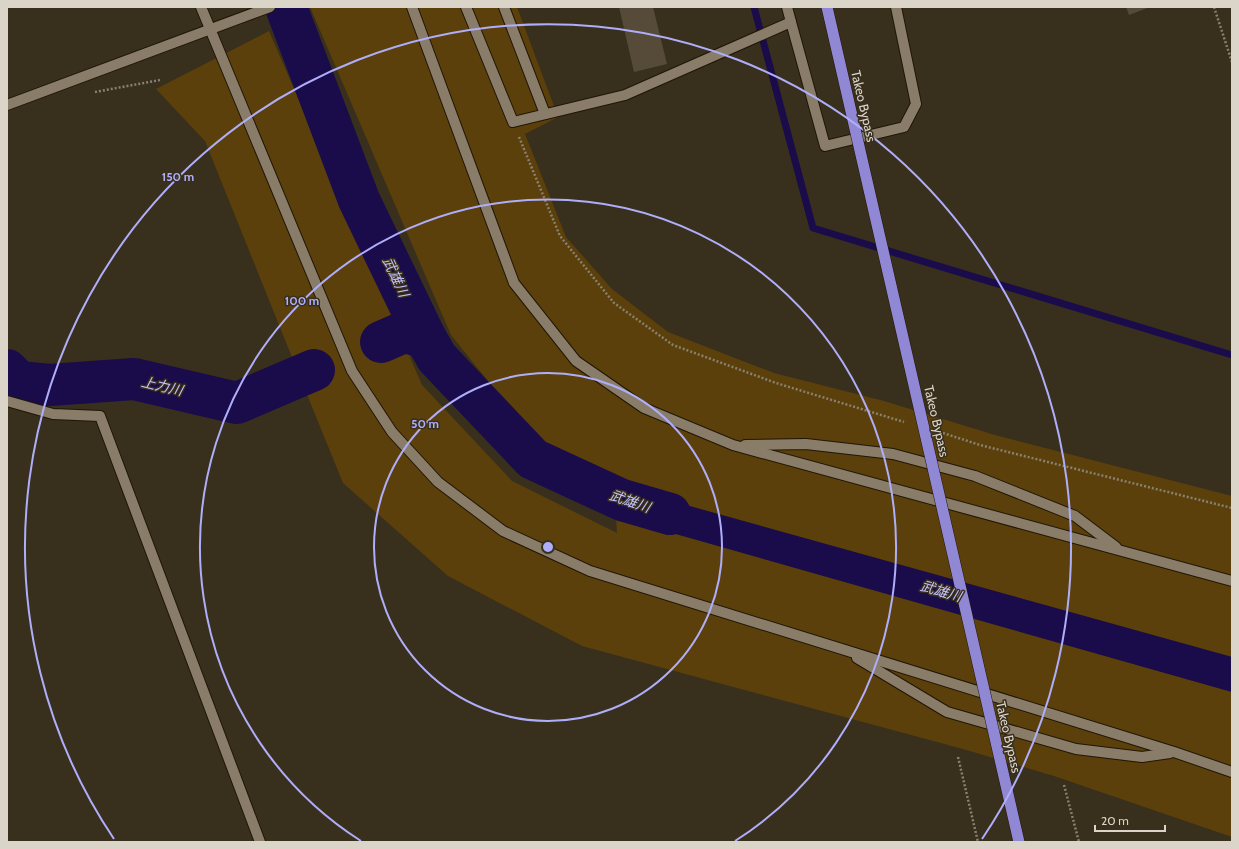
<svg xmlns="http://www.w3.org/2000/svg" width="1239" height="849" viewBox="0 0 1239 849" font-family="Cabin,'Noto Sans JP',sans-serif">
  <rect width="100%" height="100%" fill="#392f1d"/>
  <g fill="#5b400b">
    <path d="M310 7H517L558 117 525 134 566 237 612 289 668 332 774 373 884 401 995 435 1232 496V657L614 485 541 447 451 335Z"/>
    <path d="M269 31 422 385 512 481 617 533 616 517 1232 692V837L1054 776 963 749 582 646 448 576 343 483 308 397 205 141 156 89Z"/>
  </g>
  <path fill="#1a0b4a" d="M614 485 1232 657V692L616 517Z"/>
  <g fill="none" stroke-linecap="round" stroke-linejoin="round">
    <path stroke="#1a0b4a" stroke-width="7" d="M754 7 813 228 1232 355"/>
    <g stroke="#1a0b4a" stroke-width="42">
      <path d="M286 7 359 200 425 337 437 358 533 459 622 500 670 514"/>
      <path d="M381 342 404 332 425 337"/>
      <path d="M7 370 19 382 50 385 134 379 237 403 314 370"/>
    </g>
  </g>
  <g fill="#564a38">
    <path d="M619 7H653L667 64 634 72Z"/>
    <path d="M1126 7H1150L1129 15Z"/>
  </g>
  <g fill="none" stroke-linecap="round" stroke-linejoin="round">
    <defs>
      <g id="minor">
        <path d="M201 7 352 371 392 432 438 482 503 531 590 571 1174 752 1232 772"/>
        <path d="M412 7 514 283 576 361 644 408 733 445 1232 581"/>
        <path d="M466 7 513 122 625 95 791 22 825 146 904 127 916 104 896 7"/>
        <path d="M504 7 545 114"/>
        <path d="M787 7 791 22"/>
        <path d="M7 105 270 7"/>
        <path d="M7 401 53 414 100 416 260 842"/>
        <path d="M745 445 806 444 893 454 975 476 1075 516 1116 547"/>
        <path d="M857 658 947 712 1076 749 1142 757 1170 753"/>
      </g>
    </defs>
    <use href="#minor" stroke="#201606" stroke-width="12"/>
    <g stroke="#898072" stroke-width="2.5" stroke-dasharray="2 2" stroke-linecap="butt">
      <path d="M1214 7 1232 62"/>
      <path d="M95 92 160 80"/>
      <path d="M519 137 560 236 614 303 673 345 776 383 904 422"/>
      <path d="M943 433 980 445 1232 508"/>
      <path d="M958 757 978 842"/>
      <path d="M1064 785 1079 842"/>
    </g>
    <use href="#minor" stroke="#897d6a" stroke-width="10"/>
    <defs>
      <path id="trunk-bridge" d="M827 7 1019 842"/>
    </defs>
    <use href="#trunk-bridge" stroke="#201606" stroke-width="12" stroke-linecap="butt"/>
    <use href="#trunk-bridge" stroke="#9088d5" stroke-width="11"/>
  </g>
  <g fill="none" stroke="#afaefa" stroke-width="2">
    <circle cx="548" cy="547" r="174"/>
    <path d="M361 841A348 348 0 1 1 735 841"/>
    <path d="M114 839A523 523 0 1 1 982 839"/>
  </g>
  <g text-anchor="middle" dominant-baseline="central" stroke-width="3" stroke-linejoin="round" paint-order="stroke">
    <g font-size="13" fill="#dbd4c9" stroke="#392f1d">
      <text transform="translate(864 106) rotate(77)">Takeo Bypass</text>
      <text transform="translate(937 421) rotate(77)">Takeo Bypass</text>
      <text transform="translate(1009 737) rotate(77)">Takeo Bypass</text>
    </g>
    <g font-size="14" font-style="italic" fill="#c3c3fe" stroke="#392f1d">
      <text transform="translate(396 277) rotate(65)">武雄川</text>
      <text transform="translate(162 386) rotate(13)">上力川</text>
      <text transform="translate(630 501) rotate(19)">武雄川</text>
      <text transform="translate(941 591) rotate(16)">武雄川</text>
    </g>
  </g>
  <circle cx="548" cy="547" r="6" fill="#afaefa" stroke="#392f1d" stroke-width="2"/>
  <g font-size="12" text-anchor="middle" font-weight="bold" fill="#afaefa" stroke="#392f1d" stroke-width="3" stroke-linejoin="round" paint-order="stroke">
    <text x="178" y="181">150 m</text>
    <text x="302" y="305">100 m</text>
    <text x="425" y="428">50 m</text>
  </g>
  <rect width="1239" height="849" fill="none" stroke="#dbd4c9" stroke-width="16"/>
  <path d="M1095 825v6h70v-6" fill="none" stroke="#dbd4c9" stroke-width="2"/>
  <text x="1101" y="825" font-size="12" fill="#dbd4c9" stroke="#392f1d" stroke-width="3" paint-order="stroke">20 m</text>
</svg>
